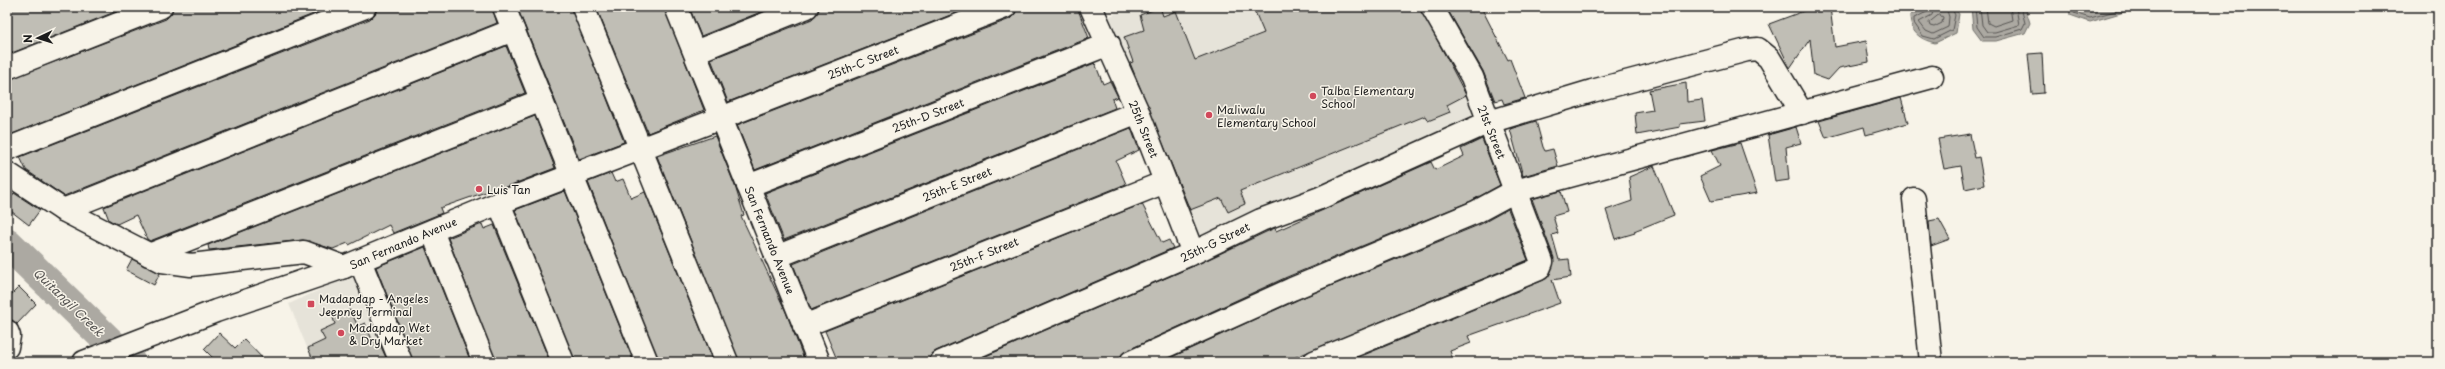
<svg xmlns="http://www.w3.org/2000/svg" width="2445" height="369" viewBox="0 0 2445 369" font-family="'Playpen Sans',sans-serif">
  <rect width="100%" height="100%" fill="#f7f3e8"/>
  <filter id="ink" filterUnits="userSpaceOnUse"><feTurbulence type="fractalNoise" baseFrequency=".025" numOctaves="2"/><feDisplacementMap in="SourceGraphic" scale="8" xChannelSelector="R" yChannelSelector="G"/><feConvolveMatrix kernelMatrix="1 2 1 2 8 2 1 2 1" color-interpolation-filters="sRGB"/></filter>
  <g filter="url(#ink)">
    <g fill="#e6e3d9">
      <path d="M1132 7H1421L1480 115 1192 243 1102 19Z"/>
      <path d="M356 273 394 362H313L289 304Z"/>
    </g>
    <g fill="#aca9a2" stroke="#72716c">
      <path d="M1929 7H1954L1959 14 1956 33 1935 43C1919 39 1910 32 1910 15Z"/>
      <path d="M1971 7H2025L2030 23 2025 33 1996 41H1982L1973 29Z"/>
      <path d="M2069 7H2141L2090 22 2070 15Z"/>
    </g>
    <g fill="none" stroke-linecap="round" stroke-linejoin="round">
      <g stroke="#565452" stroke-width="1">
        <path d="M1929 7 1927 12 1914 18V23L1923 36 1934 39 1952 30 1955 15 1951 7"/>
        <path d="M1934 7 1932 15 1919 22 1926 31 1933 34 1948 27 1949 17 1946 7"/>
        <path d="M1975 7 1977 27 1984 37H1995L2022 29 2025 23 2021 7"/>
        <path d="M1980 7 1982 25 1987 32H1995L2019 25 2016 7"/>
        <path d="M1986 7 1988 23 1994 26 2012 20 2010 7"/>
        <path d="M2073 7 2074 13 2090 18 2130 7"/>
        <path d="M1939 15 1943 17 1942 23 1934 27 1930 26 1929 23Z"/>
      </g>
      <path stroke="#aca9a2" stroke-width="31" d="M7 243 130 362"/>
    </g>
    <g fill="#c0beb5" stroke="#1c1c1c">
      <path d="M7 7H127L7 55Z"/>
      <path d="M173 7H331L7 136V80L166 19 171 14Z"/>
      <path d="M377 7H492L497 23 64 196 26 170 20 157 370 19 375 14Z"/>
      <path d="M517 7H571L624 142 579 159Z"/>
      <path d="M596 7H664L704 110 648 133Z"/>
      <path d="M689 7H773L701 36Z"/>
      <path d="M821 7H971L728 102 711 59 812 19Z"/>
      <path d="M1017 7H1077L1089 38 755 170 737 125 1010 19 1015 14Z"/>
      <path d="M1160 7 1163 16 1176 11 1195 60 1264 33 1253 7H1420L1466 95 1447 105 1450 112 1428 121 1425 116 1240 191 1245 204 1228 212 1221 198 1190 210 1130 63 1133 62 1124 37 1144 30 1140 15Z"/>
      <path d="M1446 7H1481L1508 60 1510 59 1525 98 1504 104 1502 99 1495 101 1483 71Z"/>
      <path d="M1830 7 1835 47 1866 41 1869 62 1839 68 1828 80 1814 75 1810 39 1790 68 1769 24 1809 9Z"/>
      <path d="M506 46 525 93 150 241 147 239 136 215 117 224 109 220 104 207Z"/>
      <path d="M2042 53 2044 93 2032 94 2028 54Z"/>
      <path d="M1095 63 1103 84 1110 81 1118 97 1112 99 1115 108 784 240 765 193Z"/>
      <path d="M1686 83 1687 102 1702 100 1705 121 1680 124V127L1637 135 1635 113 1653 110 1649 90Z"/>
      <path d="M1901 98 1908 123 1866 135 1864 127 1826 138 1819 121Z"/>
      <path d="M535 116 555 168 498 190 497 188 440 208 442 213 393 233 389 225 349 245 348 243 333 249 303 240 209 250 208 245Z"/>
      <path d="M1536 121 1543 147 1545 151 1553 149 1558 166 1523 176 1510 129Z"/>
      <path d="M1796 127 1801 143 1786 147 1789 180 1775 182 1768 135Z"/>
      <path d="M1131 128 1139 150 1116 161 1126 184 811 310 793 264Z"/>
      <path d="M1970 134 1975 158 1979 157 1984 185 1965 189 1961 166 1944 169 1938 139Z"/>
      <path d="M715 136 735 186 744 215 741 216 786 312 805 362H739L657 156Z"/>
      <path d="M1482 139 1500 185 1471 201 1287 277 1126 351 1121 355 1119 362H972L1198 264 1266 232 1275 228 1276 231 1431 162 1435 170 1464 156 1461 149Z"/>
      <path d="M1740 143 1757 193 1711 201 1700 176 1720 166 1712 150Z"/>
      <path d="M1654 166 1674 215 1634 231 1635 233 1615 239 1606 210 1632 201 1629 177Z"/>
      <path d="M611 173 615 182 623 179 631 198 645 192 714 362H659L588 182Z"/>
      <path d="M565 191 634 362H575L515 210Z"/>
      <path d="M1561 191 1567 212 1553 216 1558 233 1552 235 1559 260 1569 259 1571 277 1552 280 1560 303 1468 336 1471 343 1450 351 1454 362H1347L1544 280 1550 274 1554 258 1532 199Z"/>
      <path d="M14 193 40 210 29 225 7 208V203Z"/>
      <path d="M1142 204 1162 243 1169 240 1173 248 936 351 931 355 929 362H838L825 331Z"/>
      <path d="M1508 209 1528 260 1284 362H1161L1297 300 1481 224Z"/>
      <path d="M1939 219 1950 239 1931 246 1929 221Z"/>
      <path d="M482 224 484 229 494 225 550 362H496L448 238Z"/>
      <path d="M425 247 471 362H413L376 267Z"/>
      <path d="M132 259 160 273 154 285 126 270Z"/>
      <path d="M19 287 36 304 17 324 7 319V299Z"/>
      <path d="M350 310 358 326 365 323 373 342 378 340 388 362H314L308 348 325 340 320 331 335 324 333 318Z"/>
      <path d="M219 333 235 348 244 339 266 362H217L204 349Z"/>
    </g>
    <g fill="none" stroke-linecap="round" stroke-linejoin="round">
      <defs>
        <g id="minor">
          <path d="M504 7 647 362"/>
          <path d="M583 7 727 362"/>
          <path d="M1091 7 1138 112 1193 253"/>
          <path d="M695 52 807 7"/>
          <path d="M7 68 161 7"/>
          <path d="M7 149 365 7"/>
          <path d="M7 173 63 210 162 261 191 265 304 252 344 267"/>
          <path d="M748 186 1109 44"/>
          <path d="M1914 199 1931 362"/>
          <path d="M499 203 563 362"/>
          <path d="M63 210 513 30"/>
          <path d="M432 231 484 362"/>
          <path d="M149 255 542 100"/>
          <path d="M776 257 1138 112"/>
          <path d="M360 261 401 362"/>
          <path d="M804 326 1165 182"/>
          <path d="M7 331 9 336 7 347"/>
          <path d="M819 362 721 118 1005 7"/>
          <path d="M941 362 1193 253 1261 220 1320 198 1489 122 1592 91 1747 50 1758 49 1769 58 1802 113"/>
          <path d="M1131 362 1292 289 1476 212 1515 191 1932 77"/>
          <path d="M1314 362 1539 269 1542 262 1472 77 1432 7"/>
        </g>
        <path id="major" d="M84 362 216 311 344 267 499 203 721 118 676 7"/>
      </defs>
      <use href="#minor" stroke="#1c1c1c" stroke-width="25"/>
      <use href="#major" stroke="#1c1c1c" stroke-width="25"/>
      <use href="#minor" stroke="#f7f3e8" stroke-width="22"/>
      <use href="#major" stroke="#f7f3e8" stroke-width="22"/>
    </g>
  </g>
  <g fill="#d1495b" stroke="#f7f3e8" stroke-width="1.5">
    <circle cx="1313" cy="96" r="4"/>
    <circle cx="1209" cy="115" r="4"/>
    <circle cx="479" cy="189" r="4"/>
    <rect x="307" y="300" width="8" height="8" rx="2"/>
    <circle cx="341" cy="333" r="4"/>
  </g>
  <g text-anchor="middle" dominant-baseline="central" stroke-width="3" stroke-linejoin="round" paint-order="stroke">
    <g font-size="11" fill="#1c1c1c" stroke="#f7f3e8">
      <text transform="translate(863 62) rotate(-21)">25th-C Street</text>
      <text transform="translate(928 115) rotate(-21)">25th-D Street</text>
      <text transform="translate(1144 129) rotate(68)">25th Street</text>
      <text transform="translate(1492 132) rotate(68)">21st Street</text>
      <text transform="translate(957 184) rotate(-22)">25th-E Street</text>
      <text transform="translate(770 240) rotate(68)">San Fernando Avenue</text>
      <text transform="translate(1215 242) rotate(-26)">25th-G Street</text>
      <text transform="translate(403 243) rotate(-23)">San Fernando Avenue</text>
      <text transform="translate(984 254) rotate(-22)">25th-F Street</text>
    </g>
    <g font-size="11" fill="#1c1c1c" stroke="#f7f3e8" text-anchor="start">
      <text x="1321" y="90">Talba Elementary<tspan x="1321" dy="13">School</tspan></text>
      <text x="1217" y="109">Maliwalu<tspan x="1217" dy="13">Elementary School</tspan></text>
      <text x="487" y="189">Luis Tan</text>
      <text x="319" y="298">Madapdap - Angeles<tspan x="319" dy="13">Jeepney Terminal</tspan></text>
      <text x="349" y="327">Madapdap Wet<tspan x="349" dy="13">&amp; Dry Market</tspan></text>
    </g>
    <g font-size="12" font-style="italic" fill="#565452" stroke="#f7f3e8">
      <text transform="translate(69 302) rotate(44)">Quitangil Creek</text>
    </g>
  </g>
  <rect width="2445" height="369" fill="none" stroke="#f7f3e8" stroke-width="24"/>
  <rect x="12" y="12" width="2421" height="345" fill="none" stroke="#1c1c1c" stroke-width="1.5" filter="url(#ink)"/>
  <g transform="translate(38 38) rotate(266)" stroke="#f7f3e8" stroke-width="3" paint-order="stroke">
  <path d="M0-3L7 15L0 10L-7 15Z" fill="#1c1c1c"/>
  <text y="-6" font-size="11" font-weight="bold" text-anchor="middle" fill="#1c1c1c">N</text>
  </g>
</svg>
